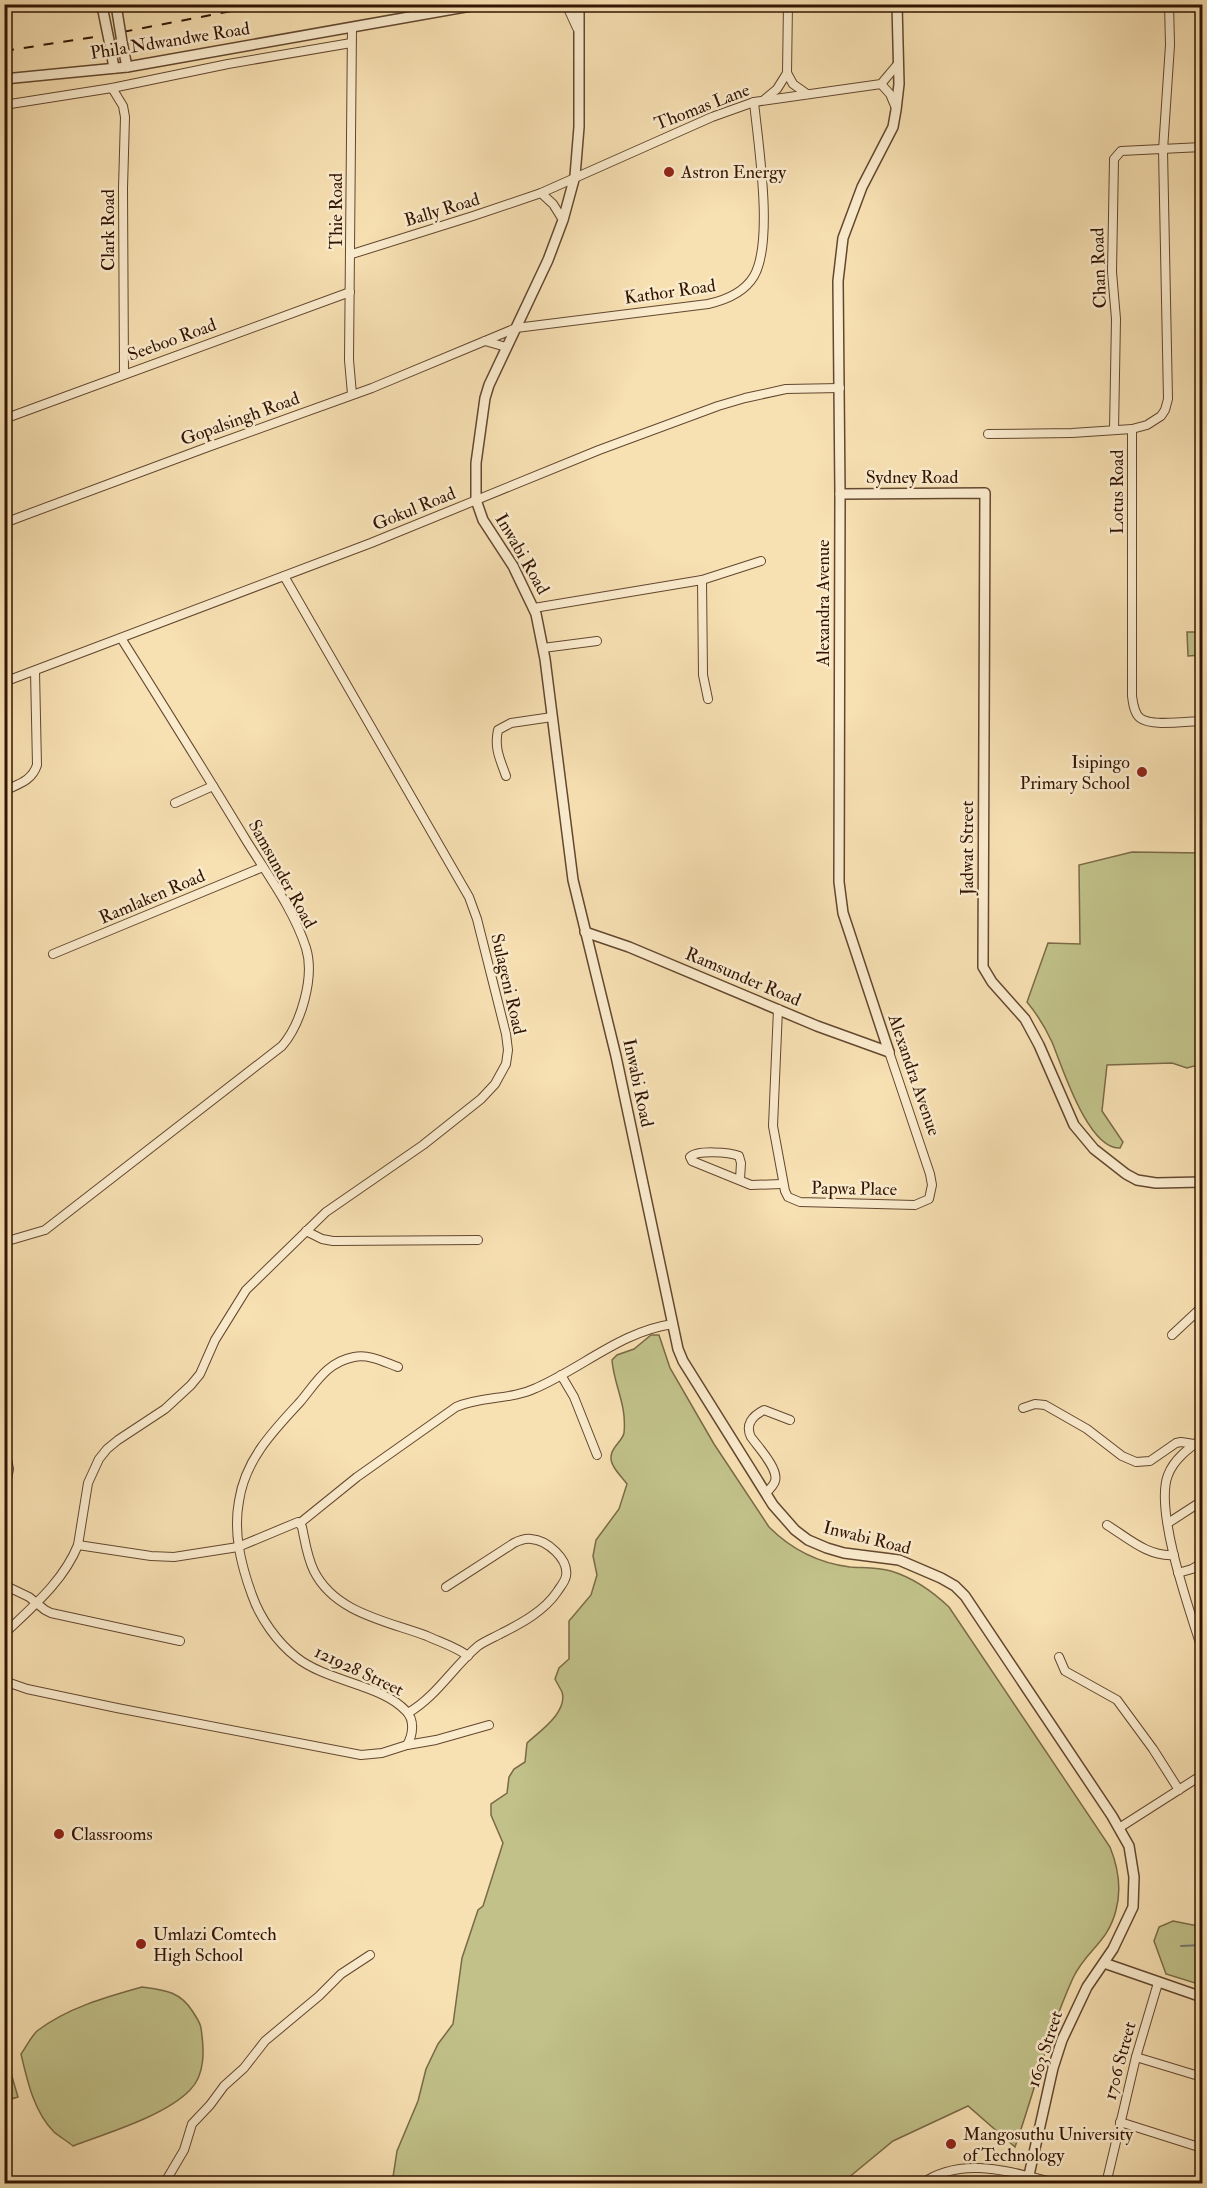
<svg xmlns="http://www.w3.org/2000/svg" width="1207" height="2188" viewBox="0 0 1207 2188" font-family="'IM FELL Double Pica',serif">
  <rect width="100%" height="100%" fill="#f7e0b2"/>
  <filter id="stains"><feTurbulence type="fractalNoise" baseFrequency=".00333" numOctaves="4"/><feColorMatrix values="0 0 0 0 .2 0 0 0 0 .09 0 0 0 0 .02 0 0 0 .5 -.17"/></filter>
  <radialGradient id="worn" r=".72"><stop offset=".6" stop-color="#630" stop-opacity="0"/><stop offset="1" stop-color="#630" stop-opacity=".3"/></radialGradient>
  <g fill="#c1c189" stroke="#7a6a46" stroke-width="1.5">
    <path d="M1187 632H1202V655L1188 656Z"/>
    <path d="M1132 852 1202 853V936L1196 1019 1198 1065 1187 1068 1172 1063 1107 1065 1102 1111 1123 1142 1120 1148C1088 1150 1062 1066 1052 1042 1045 1027 1037 1014 1027 1002L1048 943 1080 944 1079 865Z"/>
    <path d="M651 1335H659L670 1368 714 1444 769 1527C791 1549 818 1563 850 1567 864 1568 877 1567 891 1571 914 1578 932 1591 949 1607L1110 1847C1118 1867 1122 1888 1116 1910 1108 1943 1086 1950 1073 1978 1048 2033 1035 2090 1015 2147L968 2106 893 2141 842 2183H388L393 2177 397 2151 418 2101 426 2069 438 2044 453 2024 462 1958 478 1910 483 1906 503 1843 491 1815V1804L507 1793 509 1777 514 1769 525 1762 527 1743C540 1731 568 1712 562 1692 560 1688 557 1683 555 1679L559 1668 569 1659V1621L591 1595 597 1575 593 1556 596 1540 619 1509 627 1484C622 1477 610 1466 611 1457 611 1447 622 1442 624 1433 627 1404 614 1386 612 1360L617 1355 634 1349Z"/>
    <path d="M1173 1921 1198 1926 1202 1923V1979L1195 1983 1166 1974 1154 1941 1159 1927Z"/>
    <path d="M142 1987C164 1990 180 1991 193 2012 196 2017 200 2022 201 2028 204 2048 206 2074 190 2090 165 2116 107 2133 73 2146 67 2141 60 2137 54 2132 34 2112 27 2080 21 2054 26 2047 31 2037 37 2031 67 2008 106 1997 142 1987Z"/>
    <path d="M5 2053 18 2097 5 2101 4 2053Z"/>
  </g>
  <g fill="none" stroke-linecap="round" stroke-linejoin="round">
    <path stroke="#75786f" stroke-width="2" d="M1181 1946 1202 1945"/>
    <defs>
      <g id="minor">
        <path d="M566 4 577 28"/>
        <path d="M352 27 349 360 352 394"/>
        <path d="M787 73 793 84 807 94"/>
        <path d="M881 84 890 94 896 108"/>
        <path d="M112 88 123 106 125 117 123 188 124 374"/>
        <path d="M765 99 777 89 787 73 788 4"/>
        <path d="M4 105 112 88 228 64 351 43"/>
        <path d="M541 193 553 204 563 220"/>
        <path d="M352 254 473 216 541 193 712 117 754 102 881 84 897 65"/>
        <path d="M485 341 506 347"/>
        <path d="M4 419 350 292"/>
        <path d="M1132 429V696C1133 703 1134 713 1140 718 1151 727 1188 721 1202 721"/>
        <path d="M1114 430 1116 319 1112 272 1114 159 1121 151 1202 147"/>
        <path d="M988 434 1072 433 1132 429 1147 425 1161 416 1165 410 1168 399 1163 150 1170 45 1169 4"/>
        <path d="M4 523 208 447 372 388 516 328 708 304C726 300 744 293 754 276 774 241 758 143 754 102"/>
        <path d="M702 580 703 675 708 699"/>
        <path d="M534 608 702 580 761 561"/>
        <path d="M543 648 597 641"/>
        <path d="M4 682 371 543 599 450 718 406 745 398 786 389 840 388"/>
        <path d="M506 776C500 759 494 748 498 730L511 723 552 717"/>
        <path d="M4 791C18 784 32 781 37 765L35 671"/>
        <path d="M175 803 213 786"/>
        <path d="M53 954 263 867"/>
        <path d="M778 1009 773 1126 785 1191 788 1197 800 1202 915 1205 929 1199 932 1185 930 1174 889 1052"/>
        <path d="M740 1179 741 1163 739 1156C729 1152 697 1150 690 1157L692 1161 751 1185 782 1184"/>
        <path d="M306 1231 322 1239 333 1241 478 1240"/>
        <path d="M4 1242 45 1230 282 1046C301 1024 315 977 306 948 294 910 267 874 246 840 205 772 163 705 121 638"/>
        <path d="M1172 1335 1202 1307"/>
        <path d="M561 1375 574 1397 597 1455"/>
        <path d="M1023 1408 1035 1404 1045 1405 1087 1429 1122 1456 1136 1462 1150 1461 1176 1443 1181 1442 1194 1444"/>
        <path d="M1202 1439C1189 1448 1174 1459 1168 1475 1154 1510 1190 1612 1202 1649"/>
        <path d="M4 1445 9 1469 4 1494"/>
        <path d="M766 1493C769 1490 774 1485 775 1481 779 1469 758 1447 751 1437 745 1425 752 1416 764 1410L790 1420"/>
        <path d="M300 1523 357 1477 456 1407C481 1396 511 1400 536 1388 582 1368 622 1331 673 1324"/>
        <path d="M1168 1523 1202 1501"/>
        <path d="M1107 1525C1128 1538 1148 1557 1174 1555"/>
        <path d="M78 1545 151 1556 174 1557 238 1547 298 1522 302 1527C305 1541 307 1557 314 1571 335 1613 387 1621 427 1636 440 1642 456 1647 468 1656"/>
        <path d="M1178 1573 1192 1569 1202 1563"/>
        <path d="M4 1585 29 1597 45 1610 51 1613 180 1641"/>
        <path d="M4 1634C32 1607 63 1582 78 1545L88 1483 99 1459 107 1449 118 1440 165 1409 191 1385 200 1374 215 1340 246 1290 326 1212 423 1145 481 1099 495 1084 506 1064 508 1050 506 1034 477 919 469 897 284 576"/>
        <path d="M1059 1657 1065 1671 1117 1700 1153 1749 1179 1790"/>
        <path d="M4 1681 27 1689 117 1708 361 1755 382 1753 407 1745C413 1735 415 1720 406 1711 381 1684 327 1682 296 1657 277 1642 260 1618 252 1595 241 1565 233 1533 239 1501 245 1460 273 1431 300 1402 316 1383 327 1362 354 1357 370 1354 384 1362 398 1367"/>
        <path d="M408 1713C437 1696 453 1667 478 1646 485 1641 495 1637 502 1633 522 1623 544 1611 557 1592 560 1587 565 1582 566 1576 569 1559 547 1540 531 1539 525 1538 520 1540 514 1543L446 1587"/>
        <path d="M407 1745 436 1740 489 1725"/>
        <path d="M1119 1828 1202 1775"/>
        <path d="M1136 2057 1202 2077"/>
        <path d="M1120 2122 1202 2148"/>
        <path d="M164 2184 184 2150 192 2124 210 2105 224 2086 244 2068 265 2041 319 1996 341 1974 370 1955"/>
        <path d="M921 2184C963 2154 1013 2173 1060 2184"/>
        <path d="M1106 2184 1136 2057 1158 1983"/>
      </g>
      <g id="tertiary">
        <path d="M579 4V127L575 176 563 220 548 260 489 385 485 398 476 463V500L483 520 513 566 536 614 545 659 573 880 616 1056 678 1349 683 1361 773 1505 795 1530 808 1540 827 1548 844 1553 899 1560 941 1578 955 1586 965 1596 1112 1816 1129 1846 1134 1877 1133 1907 1113 1949 1087 1987 1062 2040 1053 2068 1027 2184"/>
        <path d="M122 42 127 67"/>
        <path d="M110 45 114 68"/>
        <path d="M4 79 127 67 482 4"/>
        <path d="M840 494 985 493 983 967 992 982 1025 1019 1039 1045 1074 1125 1094 1149 1126 1174 1137 1180 1156 1183 1202 1182"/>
        <path d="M585 932 629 947 817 1026 889 1052"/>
        <path d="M889 1052 843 913 839 882 840 494 838 281 843 238 862 187 893 127 896 110 899 84 897 4"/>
        <path d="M1104 1963 1202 1997"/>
      </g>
    </defs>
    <use href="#minor" stroke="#63472f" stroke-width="10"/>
    <use href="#tertiary" stroke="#63472f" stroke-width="12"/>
    <use href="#minor" stroke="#faebcd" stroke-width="8"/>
    <use href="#tertiary" stroke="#faebcd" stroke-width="9"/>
    <path stroke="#321403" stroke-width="2" stroke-dasharray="10 10" stroke-linecap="butt" d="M4 51 107 35 268 4"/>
    <defs>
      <g id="tertiary-bridge">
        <path d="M116 5 122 42"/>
        <path d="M102 6 110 45"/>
      </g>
    </defs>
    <use href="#tertiary-bridge" stroke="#63472f" stroke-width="12" stroke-linecap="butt"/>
    <use href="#tertiary-bridge" stroke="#faebcd" stroke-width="9"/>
  </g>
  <g fill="#8f2418" stroke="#faebcd" stroke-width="2">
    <circle cx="669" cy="172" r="6"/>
    <circle cx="1142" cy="772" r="6"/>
    <circle cx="59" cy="1834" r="6"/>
    <circle cx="141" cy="1944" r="6"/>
    <circle cx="951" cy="2144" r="6"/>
  </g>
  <g text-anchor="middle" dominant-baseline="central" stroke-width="5" stroke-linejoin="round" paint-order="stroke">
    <g font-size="18" fill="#321403" stroke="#faebcd">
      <text transform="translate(170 41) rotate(-9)">Phila Ndwandwe Road</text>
      <text transform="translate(702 107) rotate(-21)">Thomas Lane</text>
      <text transform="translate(442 210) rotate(-17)">Bally Road</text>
      <text transform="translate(336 211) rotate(-90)">Thie Road</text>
      <text transform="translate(108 230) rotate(-90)">Clark Road</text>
      <text transform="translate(1099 268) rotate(-92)">Chan Road</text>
      <text transform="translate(670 292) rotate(-8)">Kathor Road</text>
      <text transform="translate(172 340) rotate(-20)">Seeboo Road</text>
      <text transform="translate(240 419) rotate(-20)">Gopalsingh Road</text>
      <text x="912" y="477">Sydney Road</text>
      <text transform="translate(1117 492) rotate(-90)">Lotus Road</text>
      <text transform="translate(414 509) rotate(-22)">Gokul Road</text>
      <text transform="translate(522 554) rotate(60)">Inwabi Road</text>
      <text transform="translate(823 603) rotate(-90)">Alexandra Avenue</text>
      <text transform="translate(967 848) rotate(-90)">Jadwat Street</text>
      <text transform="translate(282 874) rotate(61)">Samsunder Road</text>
      <text transform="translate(152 897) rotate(-23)">Ramlaken Road</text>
      <text transform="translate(743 977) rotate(23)">Ramsunder Road</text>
      <text transform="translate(508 984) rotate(77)">Sulageni Road</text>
      <text transform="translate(914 1075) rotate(71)">Alexandra Avenue</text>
      <text transform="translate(638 1083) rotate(78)">Inwabi Road</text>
      <text transform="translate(854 1189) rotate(1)">Papwa Place</text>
      <text transform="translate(867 1538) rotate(14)">Inwabi Road</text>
      <text transform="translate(359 1671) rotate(25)">121928 Street</text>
      <text transform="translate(1045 2049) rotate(-72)">1603 Street</text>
      <text transform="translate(1120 2061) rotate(-75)">1706 Street</text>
    </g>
    <g font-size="18" fill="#321403" stroke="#faebcd" text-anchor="start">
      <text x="681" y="172">Astron Energy</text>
      <text x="1130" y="762" text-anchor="end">Isipingo<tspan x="1130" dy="21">Primary School</tspan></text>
      <text x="71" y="1834">Classrooms</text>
      <text x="153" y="1934">Umlazi Comtech<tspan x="153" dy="21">High School</tspan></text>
      <text x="963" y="2134">Mangosuthu University<tspan x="963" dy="21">of Technology</tspan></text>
    </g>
  </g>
  <rect width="1207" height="2188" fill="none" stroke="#f7e0b2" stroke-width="24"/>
  <rect x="6" y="6" width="1195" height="2176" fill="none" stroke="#321403" stroke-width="3"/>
  <rect x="12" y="12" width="1183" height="2164" fill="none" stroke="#321403" stroke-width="1.5"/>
  <rect width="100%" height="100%" filter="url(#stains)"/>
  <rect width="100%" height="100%" fill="url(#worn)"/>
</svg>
